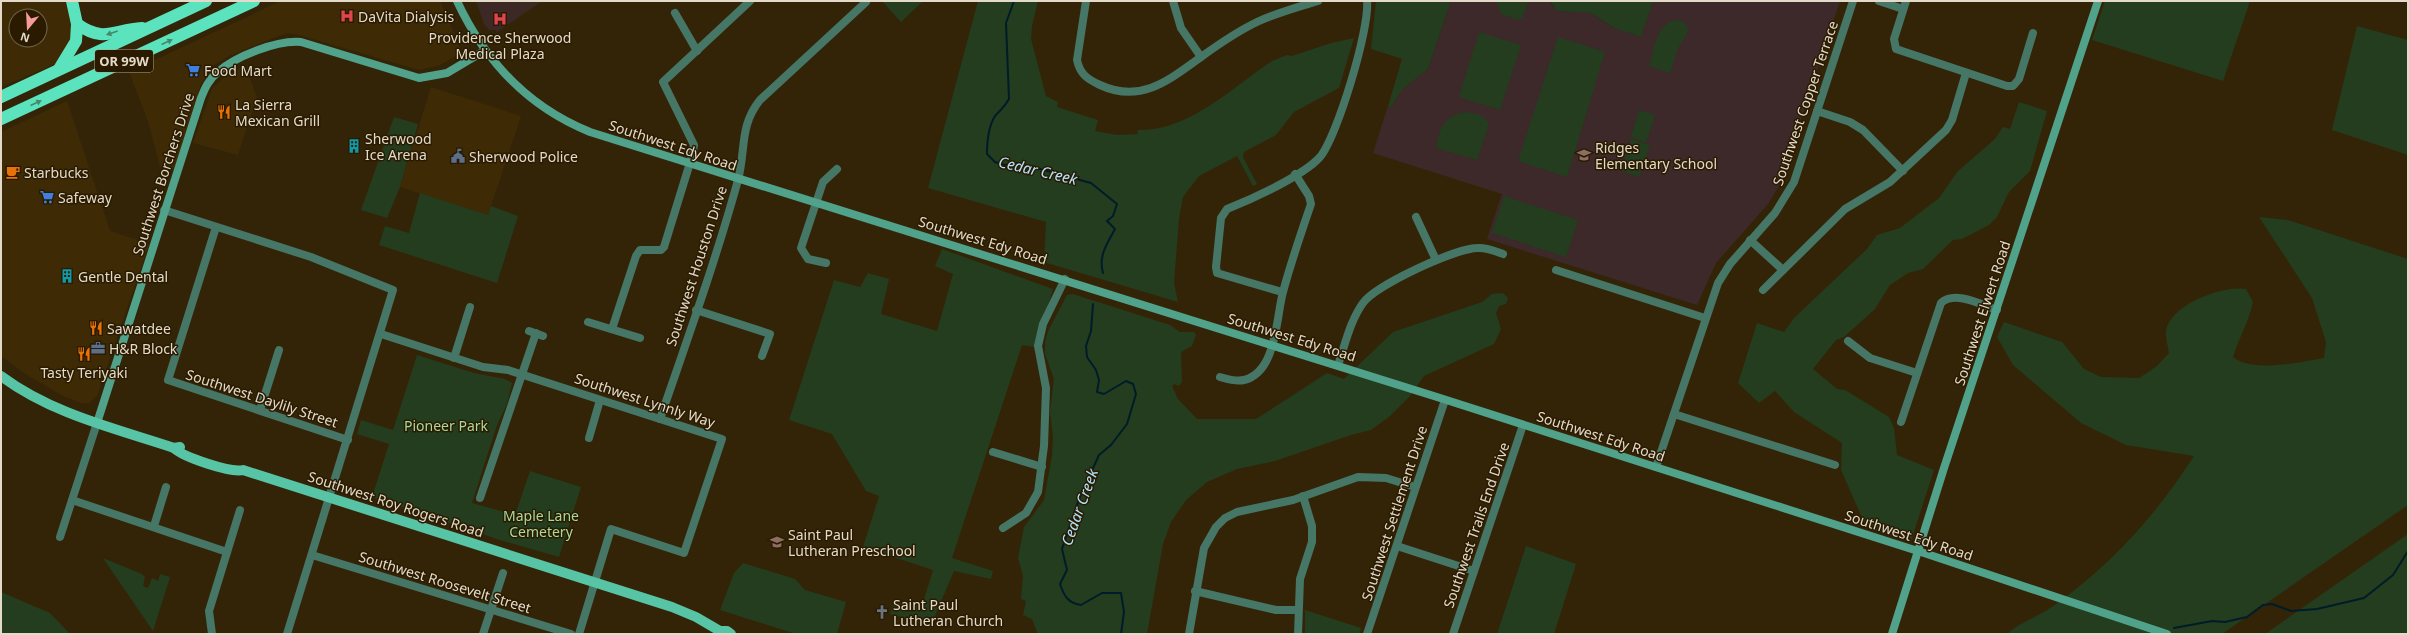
<svg xmlns="http://www.w3.org/2000/svg" width="2409" height="635" viewBox="0 0 2409 635" font-family="'Noto Sans',sans-serif">
  <rect width="100%" height="100%" fill="#342407"/>
  <g fill="#3e2b05" fill-rule="evenodd">
    <path d="M1 1H67L72 37 62 59 55 64 1 87ZM16 16H40V40H16Z"/>
    <path d="M281 1H440L461 50 456 56 440 65 419 70 296 34 287 33 273 38 229 56 212 66 200 86 174 170 160 167 148 121 129 72Z"/>
    <path d="M245 66 257 97 238 155 193 143 212 89 224 77Z"/>
    <path d="M431 87 521 116 488 215 400 187Z"/>
    <path d="M67 101 110 231 149 244 97 396 89 403H82L63 396 24 373 1 356V132Z"/>
  </g>
  <path fill="#3d2929" d="M1451 1H1549L1552 6 1566 12 1578 11 1591 13 1612 27 1641 37 1653 1H1840L1779 186 1768 204 1716 263 1697 305 1487 239 1502 194 1373 153 1388 106 1391 107 1403 89 1428 69Z"/>
  <path fill="#3c2925" d="M476 1H542L497 32 496 30H489L484 24Z"/>
  <g fill="#233d1e">
    <path d="M876 1H923L901 22 882 1Z"/>
    <path d="M978 1H1038L1032 26 1031 39 1046 96 1058 102 1057 107 1098 120 1095 131 1117 135 1138 134 1137 130C1188 132 1230 89 1272 61L1287 55 1292 56 1331 43 1354 38 1339 88 1294 112 1276 135 1244 152 1243 157 1257 184 1253 186 1237 156 1199 176 1183 197 1179 219 1174 283 1178 302 1047 263 1044 262 1046 222 928 188Z"/>
    <path d="M1376 1H1451L1428 69 1403 89 1391 107 1388 106 1402 59 1371 49Z"/>
    <path d="M1496 1H1529L1523 17 1518 20 1501 14Z"/>
    <path d="M1549 1H1653L1641 37 1614 28 1591 13 1558 11Z"/>
    <path d="M2105 1H2250L2223 81 2092 40Z"/>
    <path d="M1675 20 1684 22 1688 28 1687 34 1678 48 1670 73 1649 66C1654 50 1656 25 1675 20Z"/>
    <path d="M2357 26 2408 40V155L2332 130Z"/>
    <path d="M1479 32 1521 45 1500 110 1459 97Z"/>
    <path d="M1558 37 1605 52 1567 177 1518 161Z"/>
    <path d="M2019 102 2047 111 2030 171 2009 192 1997 217 1989 225 1962 239 1953 240 1923 269 1908 273 1890 285 1875 309 1844 337 1836 340 1813 369 1837 389 1845 390 1889 417 1894 428 1897 455 1934 470 1911 541 1872 530 1864 522 1841 470 1842 443 1794 412 1775 391 1759 403 1738 383 1757 323 1784 332 1794 318 1867 249 1877 235 1900 228 1939 198 1958 171 1995 139 2003 127 2010 129Z"/>
    <path d="M1639 110 1655 115 1646 143 1631 137Z"/>
    <path d="M1467 112 1481 115 1488 122V127L1477 160 1436 148C1439 128 1445 114 1467 112Z"/>
    <path d="M394 117 418 124 400 187 387 218 361 210Z"/>
    <path d="M1631 139 1650 145 1639 177 1621 171Z"/>
    <path d="M420 193 488 215 491 206 518 216 497 283 379 245 385 226 409 233Z"/>
    <path d="M1504 196 1578 220 1566 257 1492 233Z"/>
    <path d="M2259 217 2288 220 2408 259V505L2222 634H2007C2021 621 2041 616 2056 604 2113 563 2156 515 2194 456L2126 445 2081 423 2013 365 1997 337 2004 322 2062 342 2084 369 2101 377 2139 378 2156 367 2169 353C2168 346 2165 337 2166 331 2170 305 2222 285 2246 289L2253 302C2249 321 2239 338 2233 357 2252 373 2301 362 2324 358L2326 342 2312 298Z"/>
    <path d="M942 249 1053 289 1035 347 1022 345 952 558 993 571 991 579 954 571 931 625 890 614 894 601 922 606 933 570 863 547 879 496 866 491 832 434 789 420 834 280 860 287 868 273 889 279 881 314 937 331 953 274 935 266Z"/>
    <path d="M1503 293 1508 298 1506 304 1499 306 1496 313 1501 329 1494 344 1424 376 1409 397 1390 416 1371 430 1351 435 1275 461 1237 469 1207 482 1186 500 1171 522 1163 544 1147 634H1038L1032 619 1023 615 1026 601 1021 599 1023 576 1018 558 1024 527 1044 500 1052 456 1053 437 1050 412 1054 379 1045 354V342L1048 331 1067 295 1073 294 1170 325 1180 332H1194L1196 335 1192 346 1181 352 1182 382 1179 386 1174 384 1172 386 1178 399 1197 419H1256L1327 373 1344 379 1393 332 1482 302 1492 294Z"/>
    <path d="M417 355 474 373 505 379 512 383 507 404 497 425 472 503 515 515 530 471 581 487 559 557 500 540 372 497 389 444 357 434 361 420 393 430Z"/>
    <path d="M2408 534V634H2265Z"/>
    <path d="M1526 546 1576 564 1554 634H1497Z"/>
    <path d="M103 558 142 574 145 577 143 586 148 588 152 578 158 581 160 574 170 577 153 631Z"/>
    <path d="M743 563 795 579 805 590 846 602 837 634H796L720 610 734 573Z"/>
    <path d="M1 592 50 613 70 634H1Z"/>
    <path d="M1305 610 1361 628 1359 634H1305Z"/>
  </g>
  <g fill="none" stroke-linecap="round" stroke-linejoin="round">
    <g stroke="#001c29" stroke-width="2">
      <path d="M1014 1 1006 23 1009 99C1004 108 1000 110 995 116 988 127 987 141 987 154L995 162 1005 165 1018 163 1091 183 1117 204 1113 216 1107 221 1115 229C1107 244 1098 256 1103 273"/>
      <path d="M1093 304 1091 331 1086 346 1087 357 1096 370 1099 380 1097 392 1104 394 1126 381 1133 384 1136 394 1127 424 1111 445 1099 455 1079 499 1062 549 1067 570 1060 584C1064 596 1068 603 1081 605L1102 593H1121L1124 612 1121 634"/>
      <path d="M2174 628 2212 621 2225 622 2247 617 2263 605 2272 604 2291 611 2317 609 2364 598 2393 575 2408 551"/>
    </g>
    <g stroke="#457666" stroke-width="8">
      <path d="M1086 1 1077 60C1080 74 1087 79 1100 85 1141 104 1169 80 1201 57 1219 44 1238 31 1257 22 1276 13 1298 7 1318 1"/>
      <path d="M1173 1 1181 28 1201 57"/>
      <path d="M1879 1 1903 9"/>
      <path d="M1906 1 1894 39 1896 49 2007 86H2013L2019 79 2033 33"/>
      <path d="M675 13 697 51"/>
      <path d="M1817 111 1850 122 1863 130 1903 171"/>
      <path d="M164 210 311 257 393 290 287 634"/>
      <path d="M1416 217 1436 260"/>
      <path d="M216 227 168 380 348 440"/>
      <path d="M1750 240 1783 270"/>
      <path d="M826 263 808 259 801 248 823 182 837 169"/>
      <path d="M1556 270 1705 318"/>
      <path d="M1763 290 1845 209 1890 182 1946 130 1952 120 1966 73"/>
      <path d="M1282 292 1217 273 1216 267 1221 218 1227 209C1252 199 1303 176 1320 157 1337 137 1370 28 1367 1"/>
      <path d="M696 310 770 334 762 356"/>
      <path d="M588 322 640 338"/>
      <path d="M612 329 636 256 640 250H661L664 247 693 153 694 145 663 82 750 1"/>
      <path d="M529 331 543 336"/>
      <path d="M381 334 483 367 508 370 722 439 684 553 611 529 579 634"/>
      <path d="M1848 341 1870 358 1917 373"/>
      <path d="M454 358 470 307"/>
      <path d="M1338 365C1345 345 1350 321 1363 303 1376 285 1454 249 1477 248 1486 247 1495 251 1503 254"/>
      <path d="M1220 377C1227 379 1236 382 1244 380 1277 372 1276 317 1283 292 1291 262 1301 233 1311 204L1309 196 1295 174"/>
      <path d="M260 410 279 350"/>
      <path d="M1674 414 1835 465"/>
      <path d="M660 419C687 340 716 260 738 180 746 150 739 126 760 100L866 2 865 1"/>
      <path d="M1901 422 1941 303C1955 290 1982 305 1997 310"/>
      <path d="M589 438 600 400"/>
      <path d="M993 452 1042 467"/>
      <path d="M1656 467 1718 283 1730 264 1775 213 1794 182 1853 1"/>
      <path d="M480 498 536 333"/>
      <path d="M72 500 227 552"/>
      <path d="M154 526 166 487"/>
      <path d="M1003 528 1026 513 1038 492 1044 446 1046 388 1038 346 1043 324 1065 279"/>
      <path d="M60 537 97 423"/>
      <path d="M1397 546 1474 571"/>
      <path d="M312 555 571 634"/>
      <path d="M1195 591 1276 610H1298"/>
      <path d="M212 634 209 611 240 510"/>
      <path d="M483 634 503 573"/>
      <path d="M1189 634 1204 548 1216 527 1225 518 1237 512 1293 500 1358 477 1386 478 1415 487"/>
      <path d="M1298 634 1300 579 1312 542V526L1303 496"/>
      <path d="M1367 634 1445 400"/>
      <path d="M1453 634 1523 425"/>
    </g>
    <g stroke="#50a28a" stroke-width="8">
      <path d="M457 1C485 61 528 107 590 132L1437 397 1924 553 2167 634"/>
      <path d="M97 423 201 98C205 88 209 79 218 72 236 56 277 40 301 42L419 78 447 73 484 51"/>
      <path d="M1892 634 1944 468 2098 1"/>
    </g>
    <g stroke="#57c4a5" stroke-width="10">
      <path d="M1 376C52 414 114 428 174 448L180 447"/>
      <path d="M174 448C183 457 230 473 243 470L672 607 696 617 720 631H727L731 634"/>
    </g>
    <g stroke="#5be3be" stroke-width="12">
      <path d="M77 24C104 43 113 30 142 28"/>
      <path d="M59 69 76 41 77 24 72 1"/>
      <path d="M1 97 206 1"/>
      <path d="M1 119 254 1"/>
    </g>
  </g>
  <defs><path id="oneway-solid" d="M-6-.8H1V-3.2L6.5 0L1 3.2V.8H-6Z"/></defs>
  <g fill="#458968">
    <use href="#oneway-solid" transform="translate(112 33) rotate(161)"/>
    <use href="#oneway-solid" transform="translate(167 42) rotate(-25)"/>
    <use href="#oneway-solid" transform="translate(36 103) rotate(-25)"/>
  </g>
  <defs>
    <symbol id="hospital-bare" viewBox="-9 -9 18 18"><path d="M-5-5h3v3.5h4V-5h3V5h-3V1.5h-4V5h-3Z" fill="#e0444e" stroke="#2a1b00" stroke-width="2.5" paint-order="stroke"/></symbol>
    <symbol id="supermarket-bare" viewBox="-9 -9 18 18"><path d="M-6-5.5h2.5l.6 2H6L4.5 2H-2.5L-4.4-4H-6ZM-1.5 3.2a1.3 1.3 0 1 0 .1 0ZM3 3.2a1.3 1.3 0 1 0 .1 0Z" fill="#3f7fe0" stroke="#2a1b00" stroke-width="2.5" paint-order="stroke"/></symbol>
    <symbol id="restaurant-bare" viewBox="-9 -9 18 18"><path d="M-5-6h1v4h1v-4h1v4h1v-4h1v5L-1.5 .5V6h-2V.5L-5-1ZM5-6V6H3V1.5H1.5Q1.5-4 5-6Z" fill="#e8710a" stroke="#2a1b00" stroke-width="2.5" paint-order="stroke"/></symbol>
    <symbol id="building-bare" viewBox="-9 -9 18 18"><path d="M-4-6H4V6H1V3H-1V6H-4ZM-2.5-4.3h1.7v1.8h-1.7ZM.8-4.3h1.7v1.8H.8ZM-2.5-1h1.7V.8h-1.7ZM.8-1h1.7V.8H.8Z" fill="#0f9aa8" stroke="#2a1b00" stroke-width="2.5" paint-order="stroke"/></symbol>
    <symbol id="school-bare" viewBox="-9 -9 18 18"><path d="M0-5L7-2L0 1L-7-2ZM-4 1L0 2.5L4 1V4Q0 6-4 4Z" fill="#8d6e63" stroke="#2a1b00" stroke-width="2.5" paint-order="stroke"/></symbol>
    <symbol id="civic-bare" viewBox="-9 -9 18 18"><path d="M-.6-6.5H3V-4.5H.6V-3L4-1V1h2V6H-6V1h2V-1L-.6-3ZM-1.2 2.5V6h2.4V2.5Z" fill="#5c6f8a" stroke="#2a1b00" stroke-width="2.5" paint-order="stroke"/></symbol>
    <symbol id="cafe-bare" viewBox="-9 -9 18 18"><path d="M-5.5-4.5H6V0H3Q3 3.5 0 3.5H-2.5Q-5.5 3.5-5.5 0ZM3-3.2v2h1.7v-2ZM-6 4.5H4V6H-6Z" fill="#e8710a" stroke="#2a1b00" stroke-width="2.5" paint-order="stroke"/></symbol>
    <symbol id="office-bare" viewBox="-9 -9 18 18"><path d="M-6-3h4V-5.5h4V-3h4V5H-6ZM-1-4.5V-3h2v-1.5ZM-6 0V1H6V0Z" fill="#5c6f8a" stroke="#2a1b00" stroke-width="2.5" paint-order="stroke"/></symbol>
    <symbol id="church-bare" viewBox="-9 -9 18 18"><path d="M-1.2-6h2.4v3.5h3.3v2.4h-3.3V6h-2.4V-.1h-3.3v-2.4h3.3Z" fill="#6b7280" stroke="#2a1b00" stroke-width="2.5" paint-order="stroke"/></symbol>
  </defs>
  <g fill-rule="evenodd">
    <use href="#hospital-bare" x="337" y="6" width="20" height="20"/>
    <use href="#hospital-bare" x="490" y="9" width="20" height="20"/>
    <use href="#supermarket-bare" x="183" y="60" width="20" height="20"/>
    <use href="#restaurant-bare" x="214" y="102" width="20" height="20"/>
    <use href="#building-bare" x="344" y="136" width="20" height="20"/>
    <use href="#school-bare" x="1574" y="145" width="20" height="20"/>
    <use href="#civic-bare" x="448" y="146" width="20" height="20"/>
    <use href="#cafe-bare" x="3" y="162" width="20" height="20"/>
    <use href="#supermarket-bare" x="37" y="187" width="20" height="20"/>
    <use href="#building-bare" x="57" y="266" width="20" height="20"/>
    <use href="#restaurant-bare" x="86" y="318" width="20" height="20"/>
    <use href="#office-bare" x="88" y="338" width="20" height="20"/>
    <use href="#restaurant-bare" x="74" y="344" width="20" height="20"/>
    <use href="#school-bare" x="767" y="532" width="20" height="20"/>
    <use href="#church-bare" x="872" y="602" width="20" height="20"/>
  </g>
  <g text-anchor="middle" dominant-baseline="central" stroke-width="3" stroke-linejoin="round" paint-order="stroke">
    <rect fill="#2a1b00" stroke="#aca18d" stroke-width="1" x="95" y="50" width="58" height="22" rx="3"/>
    <g font-size="13" font-weight="bold" fill="#e3dac9">
      <text x="124" y="61">OR 99W</text>
    </g>
    <g font-size="14" fill="#e3dac9" stroke="#2a1b00" text-anchor="start">
      <text x="358" y="16">DaVita Dialysis</text>
      <text x="500" y="37" text-anchor="middle">Providence Sherwood<tspan x="500" dy="16">Medical Plaza</tspan></text>
      <text x="204" y="70">Food Mart</text>
      <text x="235" y="104">La Sierra<tspan x="235" dy="16">Mexican Grill</tspan></text>
      <text x="365" y="138">Sherwood<tspan x="365" dy="16">Ice Arena</tspan></text>
      <text x="1595" y="147">Ridges<tspan x="1595" dy="16">Elementary School</tspan></text>
      <text x="469" y="156">Sherwood Police</text>
      <text x="24" y="172">Starbucks</text>
      <text x="58" y="197">Safeway</text>
      <text x="78" y="276">Gentle Dental</text>
      <text x="107" y="328">Sawatdee</text>
      <text x="109" y="348">H&amp;R Block</text>
      <text x="84" y="372" text-anchor="middle">Tasty Teriyaki</text>
      <text x="788" y="534">Saint Paul<tspan x="788" dy="16">Lutheran Preschool</tspan></text>
      <text x="893" y="604">Saint Paul<tspan x="893" dy="16">Lutheran Church</tspan></text>
    </g>
    <g font-size="14" fill="#e3dac9" stroke="#2a1b00">
      <text transform="translate(1805 103) rotate(-71)">Southwest Copper Terrace</text>
      <text transform="translate(673 145) rotate(18)">Southwest Edy Road</text>
      <text transform="translate(163 174) rotate(-72)">Southwest Borchers Drive</text>
      <text transform="translate(983 240) rotate(17)">Southwest Edy Road</text>
      <text transform="translate(696 266) rotate(-72)">Southwest Houston Drive</text>
      <text transform="translate(1982 313) rotate(-72)">Southwest Elwert Road</text>
      <text transform="translate(1292 337) rotate(17)">Southwest Edy Road</text>
      <text transform="translate(262 398) rotate(18)">Southwest Daylily Street</text>
      <text transform="translate(645 400) rotate(18)">Southwest Lynnly Way</text>
      <text transform="translate(1601 436) rotate(18)">Southwest Edy Road</text>
      <text transform="translate(396 504) rotate(18)">Southwest Roy Rogers Road</text>
      <text transform="translate(1394 513) rotate(-72)">Southwest Settlement Drive</text>
      <text transform="translate(1476 525) rotate(-71)">Southwest Trails End Drive</text>
      <text transform="translate(1909 535) rotate(18)">Southwest Edy Road</text>
      <text transform="translate(445 582) rotate(17)">Southwest Roosevelt Street</text>
    </g>
    <g font-size="14" fill="#a7db9d" stroke="#2a1b00">
      <text x="446" y="425">Pioneer Park</text>
      <text x="541" y="515">Maple Lane<tspan x="541" dy="16">Cemetery</tspan></text>
    </g>
    <g font-size="15" font-style="italic" fill="#b2e2fb" stroke="#2a1b00">
      <text transform="translate(1038 170) rotate(13)">Cedar Creek</text>
      <text transform="translate(1079 507) rotate(-70)">Cedar Creek</text>
    </g>
  </g>
  <rect width="2409" height="635" fill="none" stroke="#e3dac9" stroke-width="4"/>
  <g transform="translate(28 28) rotate(198)"><circle r="19" fill="#2a1b00" stroke="#746750"/>
  <path d="M0-3L7 15L0 10L-7 15Z" fill="#f59b9c"/>
  <text y="-6" font-size="11" font-weight="bold" text-anchor="middle" fill="#e3dac9">N</text>
  </g>
</svg>
